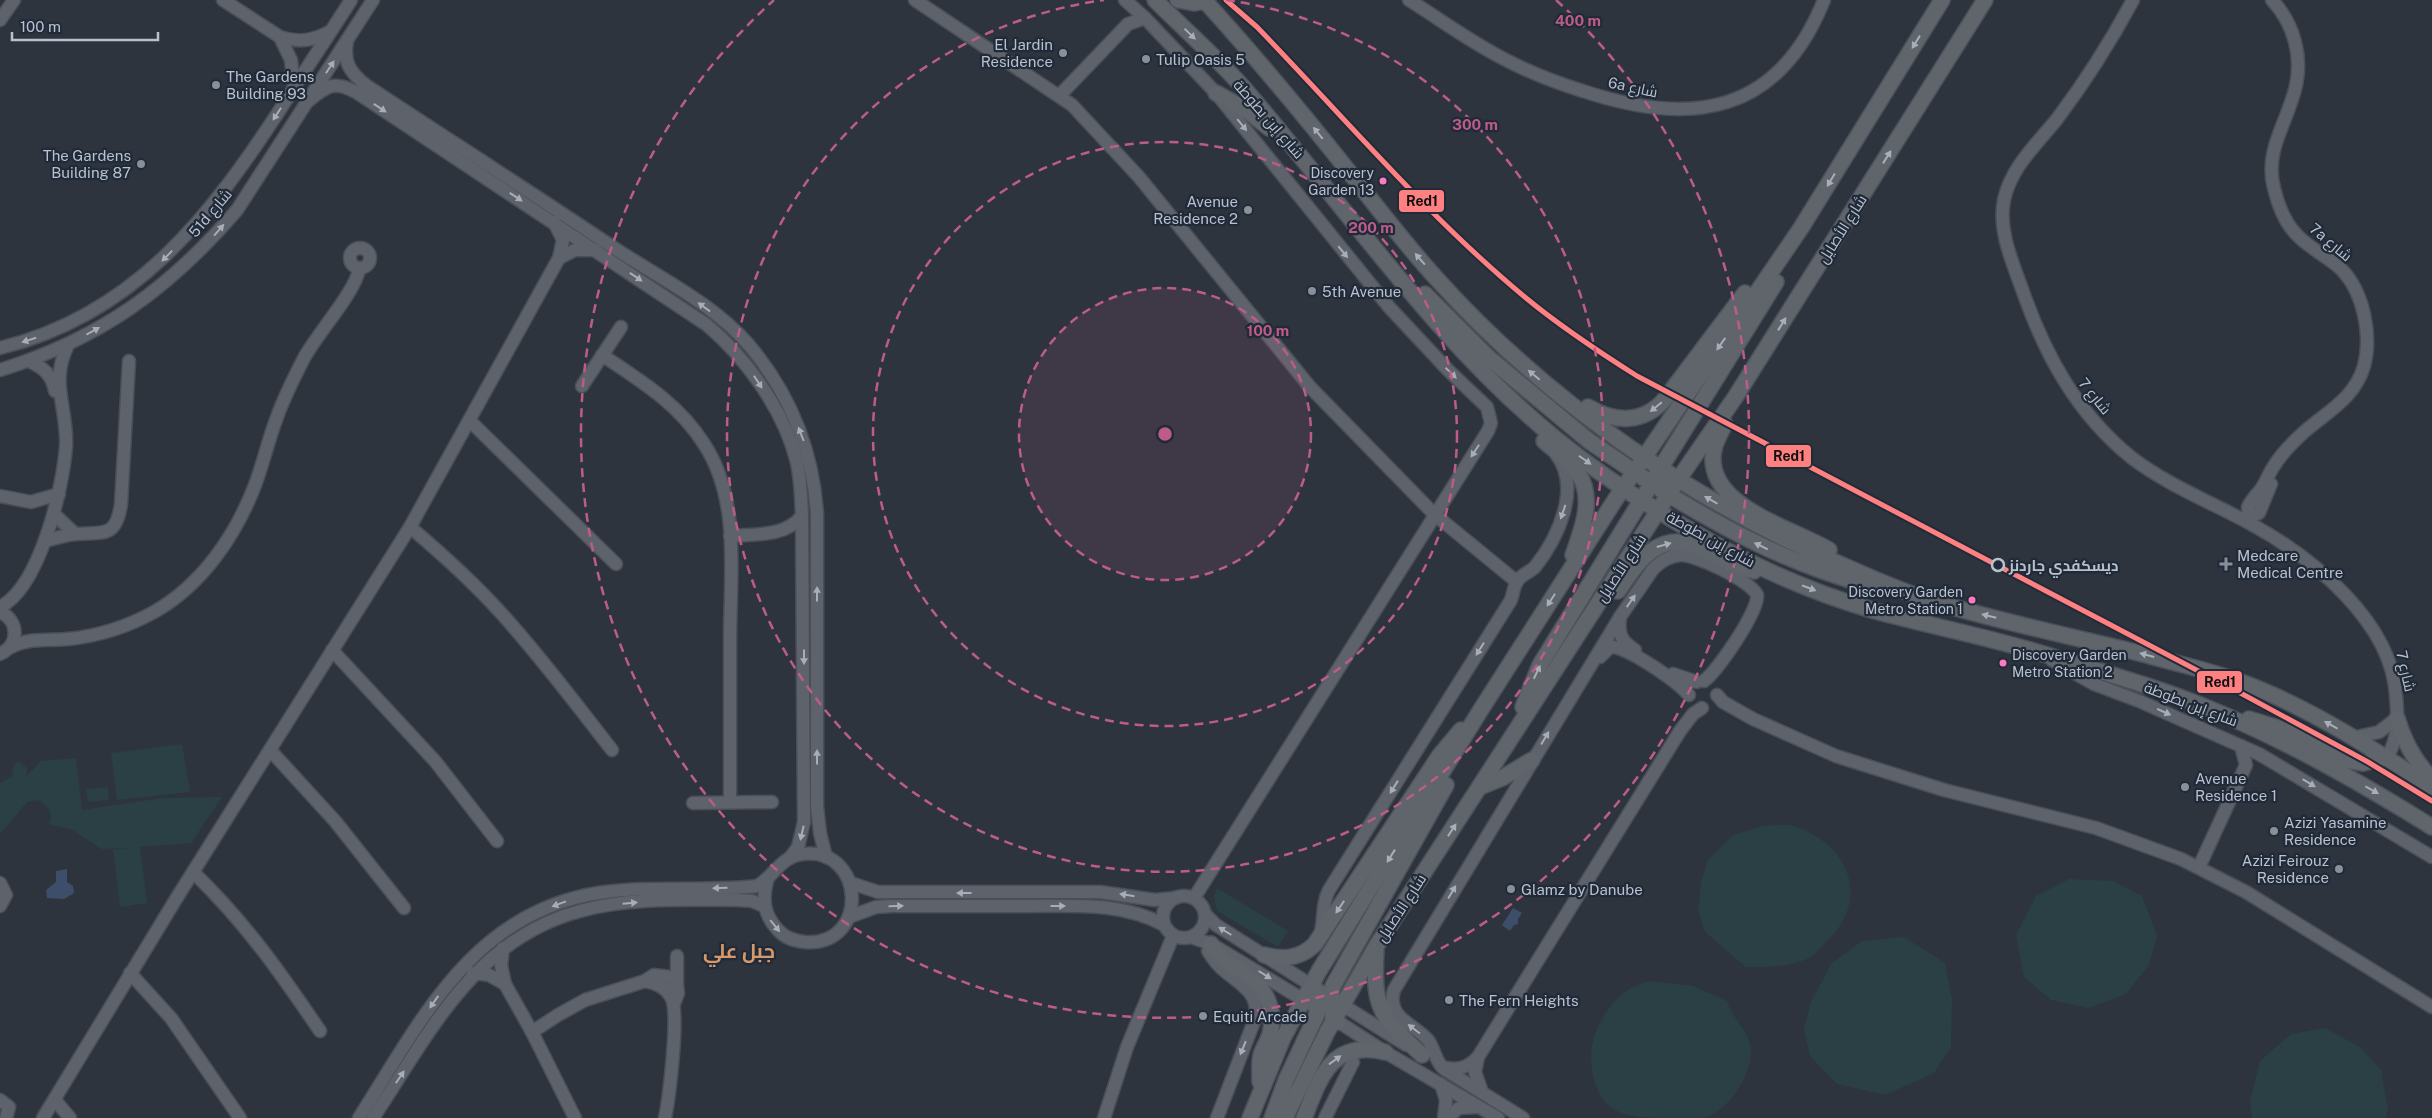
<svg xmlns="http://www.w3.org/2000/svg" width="2432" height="1118" viewBox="0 0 2432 1118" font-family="'Public Sans',Cairo,sans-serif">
  <rect width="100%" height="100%" fill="#2d343e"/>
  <g fill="#2a4044">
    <path d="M182 744 190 792 117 800 111 753Z"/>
    <path d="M76 758 82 810 163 798 222 797 191 843 140 847 147 903 120 907 113 850 128 848 101 849 73 830 49 824C54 812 48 806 38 800L27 802 0 834V783L12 776 14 765 18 761 27 768 26 777 41 761Z"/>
    <path d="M108 787 109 800 88 802 86 789Z"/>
    <path d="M1762 826C1772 826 1787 823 1796 827 1852 846 1871 903 1824 944 1819 949 1813 957 1807 959 1789 967 1765 967 1746 967L1705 932 1698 910 1701 882 1708 860 1733 835Z"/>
    <path d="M2069 879 2113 881 2142 896 2157 936 2149 965 2126 994 2088 1008 2051 1000 2024 977 2016 935 2036 896Z"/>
    <path d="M1217 888 1288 931 1278 947 1217 911 1214 897Z"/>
    <path d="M1904 937 1945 963 1952 999 1951 1047 1934 1073 1885 1095 1837 1084 1810 1056 1804 1029 1811 1002 1831 964 1862 941Z"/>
    <path d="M1649 981 1693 986 1727 1001C1732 1019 1750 1031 1751 1051 1752 1074 1727 1114 1703 1118 1693 1118 1680 1118 1669 1118 1630 1118 1600 1117 1592 1071 1590 1056 1591 1042 1598 1027 1609 1004 1623 988 1649 981Z"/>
    <path d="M2325 1028 2360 1047 2381 1070 2388 1110 2385 1118H2252L2250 1101 2260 1061 2291 1034Z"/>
  </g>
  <g fill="#3c4e69">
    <path d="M67 869V882L73 886 74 893 64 899 47 898 46 890 56 882V871Z"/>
    <path d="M1513 908 1522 913 1518 919V924L1514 925 1510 931 1502 925Z"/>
  </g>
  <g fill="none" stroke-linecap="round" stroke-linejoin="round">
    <defs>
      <g id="minor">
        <path d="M223 0 280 37C298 43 313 41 329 32"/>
        <path d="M915 0 1072 105 1139 177 1310 387 1434 514 1517 582"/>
        <path d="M1125 0 1145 18 1216 93 1389 307 1448 370 1487 407 1491 423 1488 431 1194 898"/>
        <path d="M1409 0C1441 20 1472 43 1506 60 1531 73 1557 83 1583 91 1691 127 1778 115 1824 0"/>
        <path d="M2133 0C2111 41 2085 82 2057 119 2037 144 2011 167 2004 200 1998 230 2012 261 2022 289 2045 355 2077 414 2132 458 2169 486 2211 502 2251 524 2313 558 2392 622 2396 696 2398 718 2399 738 2387 757"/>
        <path d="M0 20 14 0"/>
        <path d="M280 37 291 60 294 88"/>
        <path d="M347 41C343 62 350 73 367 86 449 140 532 193 614 248 660 278 712 303 749 345 790 394 813 451 817 514V806L820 833 826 857"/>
        <path d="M1060 95 1128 24 1145 18"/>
        <path d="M308 101C327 86 333 80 356 92L707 325C746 358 783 409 796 459 801 477 801 497 802 516L804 822 798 847 790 858"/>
        <circle cx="360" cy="258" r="10"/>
        <path d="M559 258 575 250H596"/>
        <path d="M0 348C135 315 211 216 283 105 305 70 329 35 351 0"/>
        <path d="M602 355C641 381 679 404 704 444 741 500 730 575 730 640 730 694 730 748 730 802"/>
        <path d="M29 361C44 368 52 375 55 391"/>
        <path d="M0 370C100 339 169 289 237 210L373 0"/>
        <path d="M582 386 621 327"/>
        <path d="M470 421 616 564"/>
        <path d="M0 496 31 502 59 494"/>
        <path d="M54 514 75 534"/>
        <path d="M2242 518H2249L2259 513 2271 484"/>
        <path d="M2253 525 2249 518 2248 507C2251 500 2256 496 2261 489 2266 482 2269 473 2274 466 2281 454 2293 442 2304 432 2327 412 2355 398 2364 366 2372 336 2364 293 2342 270 2329 257 2310 249 2297 235 2285 223 2278 205 2274 188 2260 136 2311 102 2295 42 2291 26 2283 12 2272 0"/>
        <path d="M410 527C442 554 473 582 501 613 541 657 576 704 612 750"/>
        <path d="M730 536C756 534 785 537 802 516"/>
        <path d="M45 541C55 538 66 535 76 534 104 532 116 538 121 504L129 361"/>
        <path d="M0 607C40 587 63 488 66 446 68 408 49 383 68 345"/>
        <path d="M0 612C19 620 20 645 0 654"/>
        <path d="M1620 617C1618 634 1621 641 1635 650"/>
        <path d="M9 648C29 637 46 641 68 639 98 636 127 627 154 612 202 585 236 535 255 485 263 464 268 441 276 420 283 399 294 378 304 358 317 334 356 291 359 269"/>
        <path d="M332 650 435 761 497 841"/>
        <path d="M1600 657 1610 647C1626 645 1678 682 1689 695"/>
        <path d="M2052 660 2094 684 2139 701 2259 754 2432 857"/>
        <path d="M1673 674 1697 682"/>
        <path d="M1717 695 1723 702 1753 719 1836 756 1944 790 2096 828 2181 859 2246 892 2432 1007"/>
        <path d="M1702 708 1693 714 1680 731 1478 1057C1468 1068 1457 1071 1442 1067 1435 1059 1434 1048 1428 1040 1413 1023 1386 1018 1394 990L1620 617 1653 569C1661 561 1669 556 1680 555 1695 554 1751 581 1757 595 1759 611 1718 670 1704 681"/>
        <path d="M2352 738 2379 732 2397 718"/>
        <path d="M270 750 335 821 404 908"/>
        <path d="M693 803 772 802"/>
        <path d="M2199 867 2246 765 2241 746"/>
        <path d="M193 872C245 922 280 972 320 1031"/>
        <path d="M0 883 6 895 0 906"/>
        <path d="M851 883 878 892H1100L1155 900 1175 898"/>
        <circle cx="1184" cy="917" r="21"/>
        <path d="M1205 914 1216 925 1406 1045"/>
        <path d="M849 917 876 907 892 906C935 906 978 906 1022 906 1069 906 1121 901 1164 925"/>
        <path d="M1320 935C1325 920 1321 905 1329 890L1511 600C1513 594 1514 586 1517 581 1521 575 1530 572 1535 567 1558 538 1582 487 1556 454"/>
        <path d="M1191 937 1211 944 1312 1005"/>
        <path d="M503 948 501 965 505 984 532 1032 575 1118"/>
        <path d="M1208 951C1213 959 1219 967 1226 972 1243 986 1260 994 1255 1019L1217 1118"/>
        <path d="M130 973 171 1018 240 1118"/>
        <path d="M473 973 489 975 505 984"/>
        <path d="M645 981C656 983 666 987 671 997 680 1012 669 1098 665 1118"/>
        <path d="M677 985V956"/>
        <path d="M1331 1017 1385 1052 1498 1118"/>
        <path d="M532 1032 558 1015 585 1000 645 981 654 975 670 977 677 985 678 993 674 1004"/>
        <path d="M1478 1057 1475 1072 1482 1092"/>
        <path d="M1444 1069 1523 1118"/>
        <path d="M1441 1084 1446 1100 1444 1118"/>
        <path d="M0 1100 9 1107 6 1118"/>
        <path d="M55 1100 70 1118"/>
        <path d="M43 1118 176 899 410 527 559 258 563 240 554 222"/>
        <path d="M359 1118C421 1021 472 913 598 893 651 885 704 892 757 886 774 877 780 857 802 854 866 846 870 947 805 942 795 941 784 937 778 930 764 915 762 900 767 881"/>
        <path d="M373 1118C429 1034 474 939 580 911 630 897 687 900 739 900L752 901 764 906"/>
        <path d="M1104 1118 1127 1047 1173 936"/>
        <path d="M1325 1118 1353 1062"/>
        <path d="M1447 1118 1459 1108 1478 1107"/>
      </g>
      <g id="major">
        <path d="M1155 0C1186 31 1221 61 1249 94 1349 211 1436 341 1556 439 1604 478 1659 513 1713 543 1764 571 1817 594 1872 610 1930 626 1989 637 2047 655 2101 672 2157 687 2210 709 2288 741 2361 783 2432 827"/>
        <path d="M1178 0 1194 3 1205 1"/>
        <path d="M1204 0C1255 56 1303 114 1350 173 1378 208 1405 244 1436 278 1552 407 1698 505 1858 572 1885 584 1914 596 1942 604 2010 624 2079 638 2147 655 2178 664 2211 671 2241 682 2309 707 2371 748 2432 787"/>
        <path d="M1216 93 1245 109 1269 128"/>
        <path d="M1425 294 1489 358 1589 441 1645 479 1660 482 1678 480"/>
        <path d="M1588 407C1615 423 1644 424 1666 398L1745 293"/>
        <path d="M1725 424C1721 432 1716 440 1714 449 1702 506 1793 528 1829 550"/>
        <path d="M1544 441C1555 451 1570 460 1578 473 1595 498 1582 529 1573 555"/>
        <path d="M1655 477 1776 282"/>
        <path d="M1661 490C1730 532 1792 565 1871 586"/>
        <path d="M1618 591C1638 562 1659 528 1701 548 1719 556 1734 567 1754 571"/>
        <path d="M1523 707 1540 665 1647 491"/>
        <path d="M2397 718C2404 742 2414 761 2432 779"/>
        <path d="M2249 719 2281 729 2345 760 2363 763 2387 757"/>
        <path d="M1480 787 1502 778 1532 760"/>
        <path d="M1211 944C1224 966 1237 966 1254 981 1269 994 1275 1015 1270 1034 1268 1041 1263 1048 1261 1055 1259 1064 1260 1074 1260 1082"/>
        <path d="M1376 949C1373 1009 1379 1015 1422 1055"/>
        <path d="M1264 955C1283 960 1300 959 1315 944L1440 755 1461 730"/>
        <path d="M1338 1022 1329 1006 1333 986 1446 785"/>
        <path d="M1250 1118 1283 1038 1319 971 1480 711 1615 500 1801 228 1942 0"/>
        <path d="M1272 1118 1286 1080 1317 1014 1318 1001 1311 985"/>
        <path d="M1285 1118 1327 1032 1377 945 1678 480 1736 396 1985 0"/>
        <path d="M1304 1118C1320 1078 1331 1039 1385 1052"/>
      </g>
    </defs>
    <use href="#minor" stroke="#4a4f56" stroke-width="15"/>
    <use href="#major" stroke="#4b515a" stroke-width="18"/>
    <use href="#minor" stroke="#5e626a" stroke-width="12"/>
    <use href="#major" stroke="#60656c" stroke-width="15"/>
    <defs>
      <path id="metro-1" d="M1226 0 1257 27C1345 118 1428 217 1526 298 1561 327 1599 352 1637 376L2246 696 2368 762 2432 801"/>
    </defs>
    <use href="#metro-1" stroke="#202a39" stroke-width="9"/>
    <use href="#metro-1" stroke="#ff8080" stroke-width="5"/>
  </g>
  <defs><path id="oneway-solid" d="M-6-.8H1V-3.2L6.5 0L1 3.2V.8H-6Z" transform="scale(1.25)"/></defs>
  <g fill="#a7afba">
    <use href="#oneway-solid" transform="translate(1190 34) rotate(44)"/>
    <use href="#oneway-solid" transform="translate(1916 42) rotate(122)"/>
    <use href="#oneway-solid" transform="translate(1318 133) rotate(-129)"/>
    <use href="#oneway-solid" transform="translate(1887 157) rotate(-58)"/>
    <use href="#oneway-solid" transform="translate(1831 180) rotate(121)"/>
    <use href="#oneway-solid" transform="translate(1420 259) rotate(-131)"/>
    <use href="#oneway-solid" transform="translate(1782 324) rotate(-58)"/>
    <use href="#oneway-solid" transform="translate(1721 344) rotate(125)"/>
    <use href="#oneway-solid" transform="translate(1534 375) rotate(-140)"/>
    <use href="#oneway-solid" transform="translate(1656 407) rotate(141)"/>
    <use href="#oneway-solid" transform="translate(1585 460) rotate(35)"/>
    <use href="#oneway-solid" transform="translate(1711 500) rotate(-150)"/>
    <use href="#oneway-solid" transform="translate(1664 545) rotate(-16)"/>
    <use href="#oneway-solid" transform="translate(1761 546) rotate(-154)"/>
    <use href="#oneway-solid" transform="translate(1809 588) rotate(21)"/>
    <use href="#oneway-solid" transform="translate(1551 600) rotate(123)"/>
    <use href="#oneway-solid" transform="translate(1989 616) rotate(-166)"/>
    <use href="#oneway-solid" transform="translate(2147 655) rotate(-165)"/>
    <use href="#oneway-solid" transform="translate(1537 672) rotate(-65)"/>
    <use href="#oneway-solid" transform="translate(2331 725) rotate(-151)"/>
    <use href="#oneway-solid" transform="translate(2372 790) rotate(29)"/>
    <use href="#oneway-solid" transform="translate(1452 830) rotate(-57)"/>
    <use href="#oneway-solid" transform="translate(1391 856) rotate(122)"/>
    <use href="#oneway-solid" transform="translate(1340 907) rotate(124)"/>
    <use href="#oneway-solid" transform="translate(1335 1060) rotate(-36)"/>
  </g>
  <g fill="#a7aeb9">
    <use href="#oneway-solid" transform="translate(330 67) rotate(-57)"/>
    <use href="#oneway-solid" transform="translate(380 108) rotate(33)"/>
    <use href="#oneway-solid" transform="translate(277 114) rotate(123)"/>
    <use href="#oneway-solid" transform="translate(1242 125) rotate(51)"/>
    <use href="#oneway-solid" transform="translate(516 197) rotate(33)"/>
    <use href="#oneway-solid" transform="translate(219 230) rotate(-49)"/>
    <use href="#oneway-solid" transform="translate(1343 252) rotate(51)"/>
    <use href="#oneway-solid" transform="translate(167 256) rotate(134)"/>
    <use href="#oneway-solid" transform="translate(636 277) rotate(34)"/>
    <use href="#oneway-solid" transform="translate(704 307) rotate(-144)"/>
    <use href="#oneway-solid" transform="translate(93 331) rotate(-29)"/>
    <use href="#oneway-solid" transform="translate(29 340) rotate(162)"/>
    <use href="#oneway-solid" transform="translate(1451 373) rotate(44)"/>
    <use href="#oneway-solid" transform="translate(758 382) rotate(57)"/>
    <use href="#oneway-solid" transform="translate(801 434) rotate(-111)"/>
    <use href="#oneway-solid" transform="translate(1475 451) rotate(123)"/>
    <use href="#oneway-solid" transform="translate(1563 512) rotate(109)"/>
    <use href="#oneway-solid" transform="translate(817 594) rotate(-90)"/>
    <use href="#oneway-solid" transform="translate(1631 601) rotate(-55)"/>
    <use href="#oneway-solid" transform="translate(1480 649) rotate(122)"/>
    <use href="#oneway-solid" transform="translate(804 657) rotate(90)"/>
    <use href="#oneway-solid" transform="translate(2164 712) rotate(24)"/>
    <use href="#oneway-solid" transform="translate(1545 738) rotate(-59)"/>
    <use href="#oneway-solid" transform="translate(817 757) rotate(-90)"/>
    <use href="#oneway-solid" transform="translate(2309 783) rotate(31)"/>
    <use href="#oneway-solid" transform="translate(1394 787) rotate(122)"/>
    <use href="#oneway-solid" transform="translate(802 833) rotate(103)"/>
    <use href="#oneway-solid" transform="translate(720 888) rotate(178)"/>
    <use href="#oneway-solid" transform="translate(1452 892) rotate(-59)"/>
    <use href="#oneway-solid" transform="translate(964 893) rotate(180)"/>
    <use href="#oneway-solid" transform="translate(1127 895) rotate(-171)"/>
    <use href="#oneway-solid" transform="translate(630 903) rotate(-5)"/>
    <use href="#oneway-solid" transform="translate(559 904) rotate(160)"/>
    <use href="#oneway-solid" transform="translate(896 906) rotate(-2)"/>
    <use href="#oneway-solid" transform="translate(1058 906)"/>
    <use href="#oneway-solid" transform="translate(775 926) rotate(51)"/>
    <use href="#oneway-solid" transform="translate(1225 931) rotate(-148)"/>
    <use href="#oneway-solid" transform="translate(1265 975) rotate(32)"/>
    <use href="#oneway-solid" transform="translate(434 1002) rotate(125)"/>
    <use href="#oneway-solid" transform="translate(1414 1029) rotate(-143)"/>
    <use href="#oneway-solid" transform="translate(1243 1048) rotate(112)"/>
    <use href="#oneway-solid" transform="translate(400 1077) rotate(-56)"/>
  </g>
  <circle cx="1165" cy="434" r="146" fill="#be5c89" fill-opacity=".12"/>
  <g fill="none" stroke="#be5c89" stroke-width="2.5" stroke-dasharray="9 6">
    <circle cx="1165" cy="434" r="146"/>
    <circle cx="1165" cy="434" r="292"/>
    <path d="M1226 0A438 438 0 1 1 1104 0"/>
    <path d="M1556 0A584 584 0 1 1 774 0"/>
  </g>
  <g fill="#88909b" stroke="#202a39" stroke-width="2">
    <circle cx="1063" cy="53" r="5"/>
    <circle cx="1146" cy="59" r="5"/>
    <circle cx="216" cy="85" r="5"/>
    <circle cx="141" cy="164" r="5"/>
    <circle cx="1248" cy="210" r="5"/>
    <circle cx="1312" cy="291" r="5"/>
    <path d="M2223.5 556.5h5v5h5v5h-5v5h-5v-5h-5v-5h5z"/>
    <circle cx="2185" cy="787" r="5"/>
    <circle cx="2274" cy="831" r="5"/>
    <circle cx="2339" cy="869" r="5"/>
    <circle cx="1511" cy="889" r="5"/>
    <circle cx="1449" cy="1000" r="5"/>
    <circle cx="1203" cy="1016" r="5"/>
  </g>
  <g fill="#fe7ac1" stroke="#202a39" stroke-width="2">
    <circle cx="1383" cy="181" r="4.5"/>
    <circle cx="1972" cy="600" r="4.5"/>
    <circle cx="2003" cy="663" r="4.5"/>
  </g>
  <circle fill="#202a39" stroke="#b9c1cd" stroke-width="2.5" cx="1998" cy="565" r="6"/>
  <g text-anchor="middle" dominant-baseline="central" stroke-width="4.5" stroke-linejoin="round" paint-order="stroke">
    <g font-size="14" fill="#b9c1cd" stroke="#202a39" text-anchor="end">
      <text x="1374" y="173">Discovery<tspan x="1374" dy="17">Garden 13</tspan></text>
      <text x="1963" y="592">Discovery Garden<tspan x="1963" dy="17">Metro Station 1</tspan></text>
      <text x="2012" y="655" text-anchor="start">Discovery Garden<tspan x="2012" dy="17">Metro Station 2</tspan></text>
    </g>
    <g font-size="15" fill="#b9c1cd" stroke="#202a39" text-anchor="start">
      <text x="1053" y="44" text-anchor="end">El Jardin<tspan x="1053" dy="17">Residence</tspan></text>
      <text x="1156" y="59">Tulip Oasis 5</text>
      <text x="226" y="76">The Gardens<tspan x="226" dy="17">Building 93</tspan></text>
      <text x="131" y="155" text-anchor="end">The Gardens<tspan x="131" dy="17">Building 87</tspan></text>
      <text x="1238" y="201" text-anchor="end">Avenue<tspan x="1238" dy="17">Residence 2</tspan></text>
      <text x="1322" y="291">5th Avenue</text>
      <text x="2237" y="555">Medcare<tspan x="2237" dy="17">Medical Centre</tspan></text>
      <text x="2195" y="778">Avenue<tspan x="2195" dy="17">Residence 1</tspan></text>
      <text x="2284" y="822">Azizi Yasamine<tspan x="2284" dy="17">Residence</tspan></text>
      <text x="2329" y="860" text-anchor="end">Azizi Feirouz<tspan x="2329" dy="17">Residence</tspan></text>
      <text x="1521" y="889">Glamz by Danube</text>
      <text x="1459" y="1000">The Fern Heights</text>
      <text x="1213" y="1016">Equiti Arcade</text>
    </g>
    <g font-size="15" fill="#b9c1cd" stroke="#202a39">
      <text transform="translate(1633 87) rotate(12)">6a شارع</text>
      <text transform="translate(1269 119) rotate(49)">شارع إبن بطوطة</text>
      <text transform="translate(210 213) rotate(-50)">51d شارع</text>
      <text transform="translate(1842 229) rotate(-58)">شارع الأصايل</text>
      <text transform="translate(2331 242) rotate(40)">7a شارع</text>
      <text transform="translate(2095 396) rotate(51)">شارع 7</text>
      <text transform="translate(1711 539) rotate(29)">شارع إبن بطوطة</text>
      <text transform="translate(1621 568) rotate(-57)">شارع الأصايل</text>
      <text transform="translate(2406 671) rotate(77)">شارع 7</text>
      <text transform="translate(2191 704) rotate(21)">شارع إبن بطوطة</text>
      <text transform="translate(1401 908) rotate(-57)">شارع الأصايل</text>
    </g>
    <g font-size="15" font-weight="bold" fill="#b9c1cd" stroke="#202a39" text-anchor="start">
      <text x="2009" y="565">ديسكفدي جاردنز</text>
    </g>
    <g font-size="20" font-weight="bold" fill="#d89968" stroke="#202a39">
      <text x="739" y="951">جبل علي</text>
    </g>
  </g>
  <circle cx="1165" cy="434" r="8" fill="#be5c89" stroke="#202a39" stroke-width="2.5"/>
  <g font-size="15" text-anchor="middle" font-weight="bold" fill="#be5c89" stroke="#202a39" stroke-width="4.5" stroke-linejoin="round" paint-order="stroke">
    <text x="1578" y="26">400 m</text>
    <text x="1475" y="130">300 m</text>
    <text x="1371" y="233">200 m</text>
    <text x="1268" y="336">100 m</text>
  </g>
  <g stroke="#202a39" stroke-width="2">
    <rect x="1398" y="189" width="47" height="24" rx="5" fill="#ff8080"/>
    <rect x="1765" y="444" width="47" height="24" rx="5" fill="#ff8080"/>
    <rect x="2196" y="670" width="47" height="24" rx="5" fill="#ff8080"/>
  </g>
  <g font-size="14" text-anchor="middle" font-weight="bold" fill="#111">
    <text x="1422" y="206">Red1</text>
    <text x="1789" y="461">Red1</text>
    <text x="2220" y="687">Red1</text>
  </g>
  <path d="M12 32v8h146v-8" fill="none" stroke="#b9c1cd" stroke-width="2.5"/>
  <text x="20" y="32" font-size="15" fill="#b9c1cd" stroke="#202a39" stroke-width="4" paint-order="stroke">100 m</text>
</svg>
